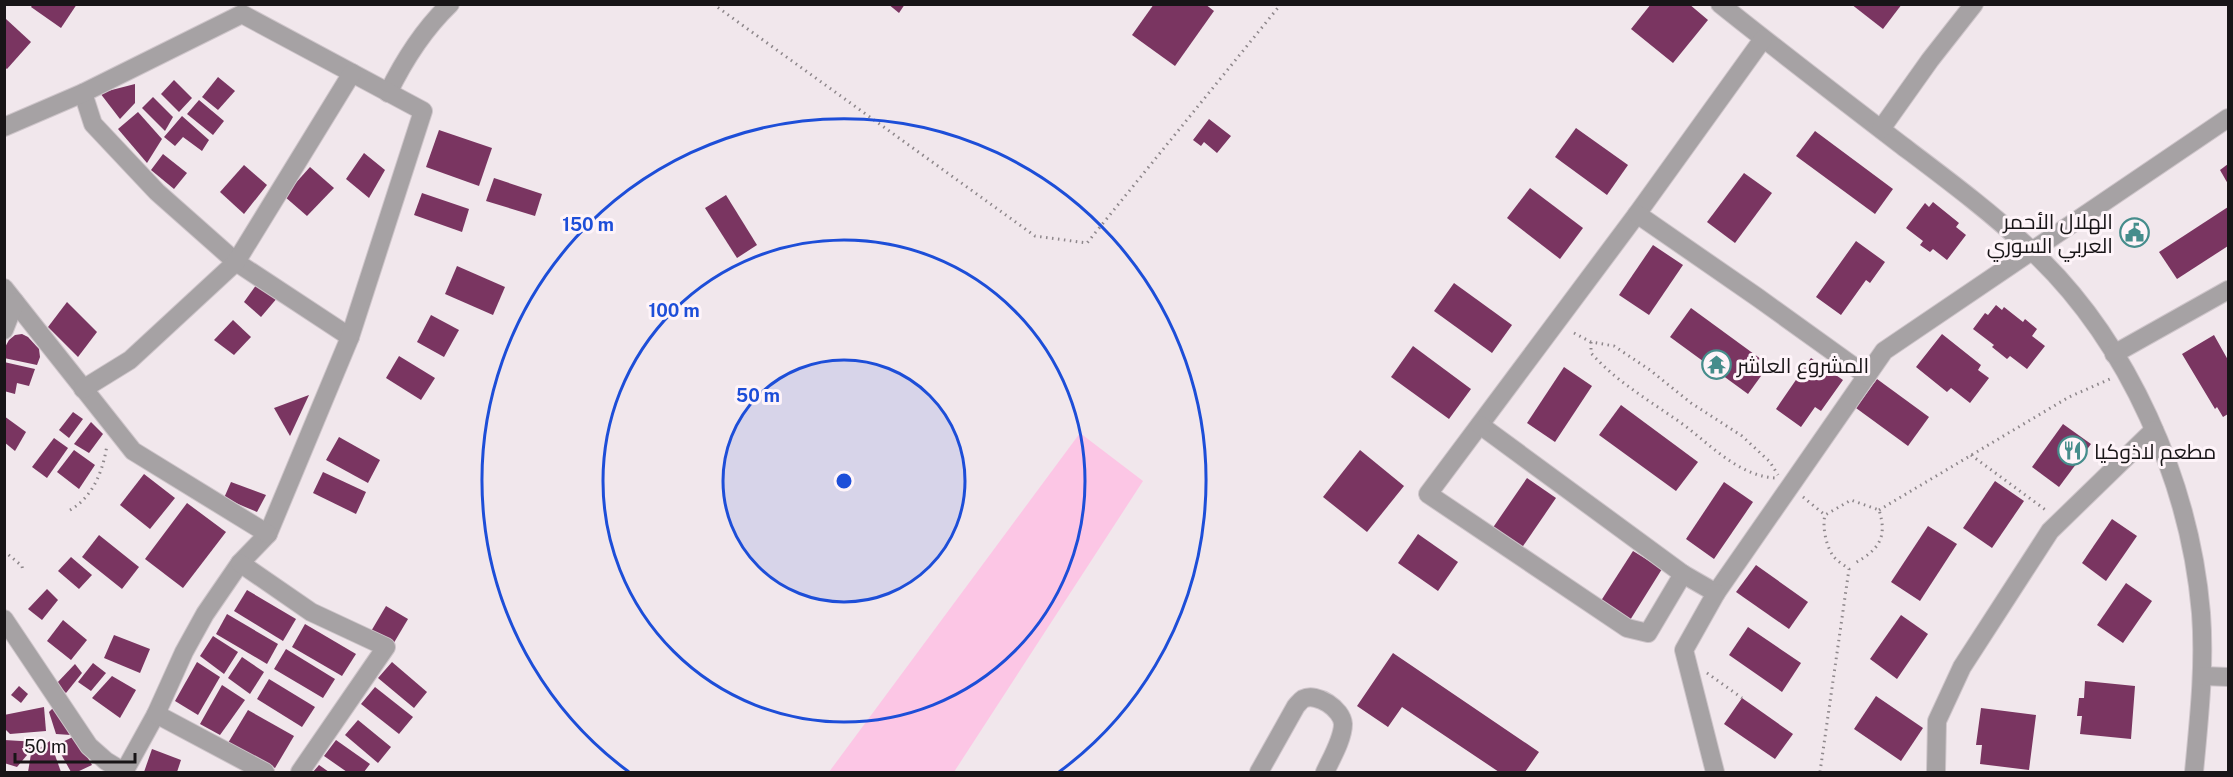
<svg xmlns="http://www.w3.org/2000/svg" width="2233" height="777" viewBox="0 0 2233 777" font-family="'Public Sans',Cairo,sans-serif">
  <rect width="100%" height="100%" fill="#f1e7ec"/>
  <path fill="#fcc6e5" d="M1080 433 1143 481 954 772H829Z"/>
  <g fill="#7a3561">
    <path d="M33 4H77L61 28 31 7Z"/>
    <path d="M888 4H905L899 13Z"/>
    <path d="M1154 4H1205L1214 11 1175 66 1132 35Z"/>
    <path d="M1651 4H1689L1708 20 1673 63 1631 29Z"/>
    <path d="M1851 4H1902L1883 29Z"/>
    <path d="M6 19 31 42 7 69 4 67V21Z"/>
    <path d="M218 77 235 91 218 110 202 97Z"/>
    <path d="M174 80 192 98 179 112 161 94Z"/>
    <path d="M135 84V103L120 119 100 93Z"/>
    <path d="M153 97 173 117 165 131 142 108Z"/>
    <path d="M199 100 224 121 213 135 187 114Z"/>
    <path d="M138 112 162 139 147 163 118 129Z"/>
    <path d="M182 116 209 140 202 151 183 137 175 146 164 137Z"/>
    <path d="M1209 119 1231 136 1217 153 1204 142 1201 146 1193 140Z"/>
    <path d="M1576 128 1628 165 1607 195 1555 157Z"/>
    <path d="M439 130 492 148 479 186 426 167Z"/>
    <path d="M1815 131 1893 189 1875 214 1796 156Z"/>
    <path d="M364 153 385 170 369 198 346 179Z"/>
    <path d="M163 154 187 173 174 189 151 170Z"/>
    <path d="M2228 164V184L2220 170Z"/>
    <path d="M244 165 267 185 244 214 220 192Z"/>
    <path d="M310 167 334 188 307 216 284 196Z"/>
    <path d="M1744 173 1772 193 1735 243 1707 222Z"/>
    <path d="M494 178 542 194 535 216 486 201Z"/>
    <path d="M1530 188 1583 228 1560 259 1507 218Z"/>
    <path d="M422 193 469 209 462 232 414 215Z"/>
    <path d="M726 195 757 245 737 258 705 208Z"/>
    <path d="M1933 202 1959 223 1956 227 1966 235 1947 260 1933 249 1930 252 1920 245 1923 241 1906 228 1925 203 1929 207Z"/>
    <path d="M2228 207V246L2177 279 2159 252Z"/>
    <path d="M1856 241 1885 262 1870 283 1866 280 1841 315 1816 297Z"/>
    <path d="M1653 245 1683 265 1649 315 1619 295Z"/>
    <path d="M457 266 505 287 493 315 445 294Z"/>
    <path d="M259 281 278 297 261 317 244 302Z"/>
    <path d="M1454 283 1512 325 1492 353 1434 311Z"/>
    <path d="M67 302 97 332 78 357 48 327Z"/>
    <path d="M1996 305 2002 310 2004 307 2023 322 2025 319 2037 329 2032 336 2045 346 2027 369 2010 356 2007 359 1992 347 1994 345 1973 329 1985 313 1988 315Z"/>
    <path d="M1691 308 1769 365 1748 394 1670 337Z"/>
    <path d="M431 315 459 330 444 357 417 342Z"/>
    <path d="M233 320 251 337 234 355 214 340Z"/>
    <path d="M22 334 28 337 39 349 40 357 37 365 4 358V349L9 340 15 335Z"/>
    <path d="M1942 334 1981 365 1978 370 1989 378 1970 403 1951 388 1947 392 1916 367Z"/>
    <path d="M2214 335 2228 360V414L2223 417 2217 407 2215 409 2182 354Z"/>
    <path d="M1413 346 1471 389 1449 419 1391 377Z"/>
    <path d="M399 356 435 378 421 400 386 378Z"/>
    <path d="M1811 358 1843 380 1821 411 1815 407 1801 427 1776 409Z"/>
    <path d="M4 362 35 369 29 386 17 383 15 394 4 391Z"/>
    <path d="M1564 367 1592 386 1555 442 1527 423Z"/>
    <path d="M1877 379 1929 417 1908 446 1856 408Z"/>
    <path d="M309 395 290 436 274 408Z"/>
    <path d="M1621 405 1698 462 1676 491 1599 435Z"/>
    <path d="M73 412 83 419 69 438 59 430Z"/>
    <path d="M4 416 26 432 15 451 4 442Z"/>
    <path d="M91 422 103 434 89 453 74 444Z"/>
    <path d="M2063 424 2091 444 2059 487 2032 467Z"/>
    <path d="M339 437 380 460 368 483 326 460Z"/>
    <path d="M54 438 68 448 47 478 32 467Z"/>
    <path d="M74 450 95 465 79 489 57 472Z"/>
    <path d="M1360 450 1404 486 1367 532 1323 497Z"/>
    <path d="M323 472 366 492 356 514 313 493Z"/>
    <path d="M144 474 175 498 150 529 120 505Z"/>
    <path d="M1527 478 1556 498 1521 549 1492 529Z"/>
    <path d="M1995 481 2024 501 1992 548 1963 528Z"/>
    <path d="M231 482 266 495 257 512 224 498Z"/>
    <path d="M1724 482 1753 502 1714 559 1686 539Z"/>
    <path d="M187 503 226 532 183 588 145 559Z"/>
    <path d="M2112 519 2137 536 2106 581 2082 563Z"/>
    <path d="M1928 526 1957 544 1920 601 1891 582Z"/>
    <path d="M1418 534 1458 562 1438 591 1398 563Z"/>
    <path d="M99 535 139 567 122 589 82 557Z"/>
    <path d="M1633 551 1662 569 1627 625 1597 607Z"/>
    <path d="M71 557 92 575 79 589 58 571Z"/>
    <path d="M1756 565 1808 602 1789 629 1736 592Z"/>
    <path d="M2126 583 2152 601 2123 643 2097 625Z"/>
    <path d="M47 589 58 600 42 620 28 609Z"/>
    <path d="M247 590 296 619 283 641 234 611Z"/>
    <path d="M386 606 408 619 392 646 370 633Z"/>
    <path d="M227 614 278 644 267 664 216 634Z"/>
    <path d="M1901 615 1928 634 1897 679 1870 659Z"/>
    <path d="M63 620 87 640 71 660 47 641Z"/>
    <path d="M305 624 356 654 342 676 292 647Z"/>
    <path d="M1748 627 1801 663 1782 692 1729 655Z"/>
    <path d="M114 635 150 649 140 673 104 658Z"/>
    <path d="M213 636 238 652 224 674 200 656Z"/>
    <path d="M286 649 335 679 323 698 274 669Z"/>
    <path d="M1393 653 1539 752 1525 772H1499L1402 707 1388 727 1357 706Z"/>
    <path d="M242 657 264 672 250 694 228 678Z"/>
    <path d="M197 662 220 677 198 715 175 701Z"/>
    <path d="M392 662 427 692 414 708 378 678Z"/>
    <path d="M93 663 106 673 91 691 78 682Z"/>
    <path d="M75 664 82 673 66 693 56 684Z"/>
    <path d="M112 676 136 690 120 718 92 698Z"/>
    <path d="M269 679 315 707 302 727 257 699Z"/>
    <path d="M2085 681 2135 686 2131 739 2080 734 2082 716H2077L2079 698H2084Z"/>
    <path d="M222 685 245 700 220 735 200 724Z"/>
    <path d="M19 686 28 694 21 703 11 695Z"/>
    <path d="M375 687 413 717 399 734 361 704Z"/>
    <path d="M1876 696 1923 728 1901 761 1854 729Z"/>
    <path d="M1742 698 1793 734 1775 759 1724 724Z"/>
    <path d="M55 706 73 725 71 735 56 734 49 712Z"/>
    <path d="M44 707 46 731 10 734 4 728V715Z"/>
    <path d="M1981 708 2036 715 2029 770 1980 764 1982 745H1976Z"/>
    <path d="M248 710 294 736 275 768 228 743Z"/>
    <path d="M358 720 391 747 378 763 345 735Z"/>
    <path d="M75 736 92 765 77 772H71L56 745Z"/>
    <path d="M4 740 38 742 17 767 4 763Z"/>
    <path d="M336 740 370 764 364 772H347L324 756Z"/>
    <path d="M50 741 61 772H28L31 754Z"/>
    <path d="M152 749 181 760 177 772H144Z"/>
    <path d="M319 765 329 772H313Z"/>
  </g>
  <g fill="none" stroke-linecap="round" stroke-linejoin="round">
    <defs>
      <g id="minor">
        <path d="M1720 4C1780 52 1840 98 1900 144 1945 178 1991 212 2032 251 2128 341 2190 482 2201 613 2205 666 2199 719 2194 772"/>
        <path d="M1763 39 1637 214 1428 494 1627 628 1648 633 1683 574 1716 593 1884 351 2228 118"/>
        <path d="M83 93 93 124 157 192 236 262 350 337"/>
        <path d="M388 93C404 60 423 30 450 4"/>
        <path d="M4 127 83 93 242 14 423 111 350 337 268 534 240 563 205 614 184 652 156 714 124 772 106 761 89 746 4 619"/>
        <path d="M1881 129 1930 60 1974 4"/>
        <path d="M1637 214 1757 297 1867 376"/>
        <path d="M4 288 133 451 268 534"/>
        <path d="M4 330 15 302"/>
        <path d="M2114 354 2228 290"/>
        <path d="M83 389 130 360 236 262 352 73"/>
        <path d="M1480 425 1683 574"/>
        <path d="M240 563 311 612 386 647 300 772"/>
        <path d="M2203 676 2228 677"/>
        <path d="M156 714 265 772"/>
        <path d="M1259 772 1296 706C1298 704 1300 701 1303 699 1317 692 1342 709 1343 724 1343 739 1331 759 1325 772"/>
        <path d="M1715 772 1684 650 1716 593"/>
        <path d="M1936 772 1937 721 1962 667 2050 531 2154 430"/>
      </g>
    </defs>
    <use href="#minor" stroke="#cec5ca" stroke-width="20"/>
    <g stroke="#8e878b" stroke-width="3" stroke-dasharray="1.5 4.5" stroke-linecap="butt">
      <path d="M713 4 1035 236 1087 243 1281 4"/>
      <path d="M1574 333 1591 342 1614 346 1650 370 1691 403 1742 436 1770 462 1778 475"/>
      <path d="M1591 342V353C1615 380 1645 398 1674 418 1706 439 1734 475 1775 478"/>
      <path d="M1971 455 2047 511"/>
      <path d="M1803 497 1825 515"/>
      <path d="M70 510C93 497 103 471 107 445"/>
      <path d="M1879 510 2069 397 2110 379"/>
      <path d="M4 551 22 566 23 572"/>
      <path d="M1707 673 1742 698"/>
      <path d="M1820 772 1849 569C1844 565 1837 561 1834 557 1826 547 1822 526 1825 515L1851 500 1879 510C1888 538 1878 550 1855 563"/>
    </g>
    <use href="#minor" stroke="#a6a2a4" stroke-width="18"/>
  </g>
  <circle cx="844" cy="481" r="121" fill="#1d4ed8" fill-opacity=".12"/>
  <g fill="none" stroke="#1d4ed8" stroke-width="3">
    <circle cx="844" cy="481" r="121"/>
    <circle cx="844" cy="481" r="241"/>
    <path d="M629 772A362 362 0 1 1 1059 772"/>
  </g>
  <defs>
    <symbol id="civic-ring" viewBox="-11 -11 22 22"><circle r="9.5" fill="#fef4f9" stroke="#468d8c" stroke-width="1.5"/><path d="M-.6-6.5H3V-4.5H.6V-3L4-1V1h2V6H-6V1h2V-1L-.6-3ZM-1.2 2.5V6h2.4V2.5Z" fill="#468d8c"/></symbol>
    <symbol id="temple-ring" viewBox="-11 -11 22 22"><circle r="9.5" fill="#fef4f9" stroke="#468d8c" stroke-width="1.5"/><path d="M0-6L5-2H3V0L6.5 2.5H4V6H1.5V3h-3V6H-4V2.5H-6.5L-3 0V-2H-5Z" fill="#468d8c"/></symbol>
    <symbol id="restaurant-ring" viewBox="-11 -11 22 22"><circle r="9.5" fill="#fef4f9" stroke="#468d8c" stroke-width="1.5"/><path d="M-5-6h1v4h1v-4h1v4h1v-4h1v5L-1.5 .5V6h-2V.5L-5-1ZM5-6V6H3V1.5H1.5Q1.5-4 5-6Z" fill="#468d8c"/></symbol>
  </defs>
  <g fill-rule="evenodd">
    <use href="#civic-ring" x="2118" y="216" width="33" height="33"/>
    <use href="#temple-ring" x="1700" y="348" width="33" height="33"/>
    <use href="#restaurant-ring" x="2056" y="434" width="33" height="33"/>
  </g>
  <g text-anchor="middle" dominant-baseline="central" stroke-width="6" stroke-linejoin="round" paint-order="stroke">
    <g font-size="21" fill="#181517" stroke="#fef4f9" text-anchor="start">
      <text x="2113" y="221" text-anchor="end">الهلال الأحمر<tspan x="2113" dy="24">العربي السوري</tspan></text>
      <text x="1737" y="365">المشروع العاشر</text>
      <text x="2094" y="451">مطعم لاذوكيا</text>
    </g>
  </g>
  <circle cx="844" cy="481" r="9" fill="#1d4ed8" stroke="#fef4f9" stroke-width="3"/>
  <g font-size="18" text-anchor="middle" font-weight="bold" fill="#1d4ed8" stroke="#fef4f9" stroke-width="6" stroke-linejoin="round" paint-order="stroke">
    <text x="588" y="231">150 m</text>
    <text x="674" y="317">100 m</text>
    <text x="758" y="402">50 m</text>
  </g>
  <rect width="2233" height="777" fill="none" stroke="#181517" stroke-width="12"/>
  <path d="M15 753v9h120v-9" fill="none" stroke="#181517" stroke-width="3"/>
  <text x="24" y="753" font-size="18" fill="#181517" stroke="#fef4f9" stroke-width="4.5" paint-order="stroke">50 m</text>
</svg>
